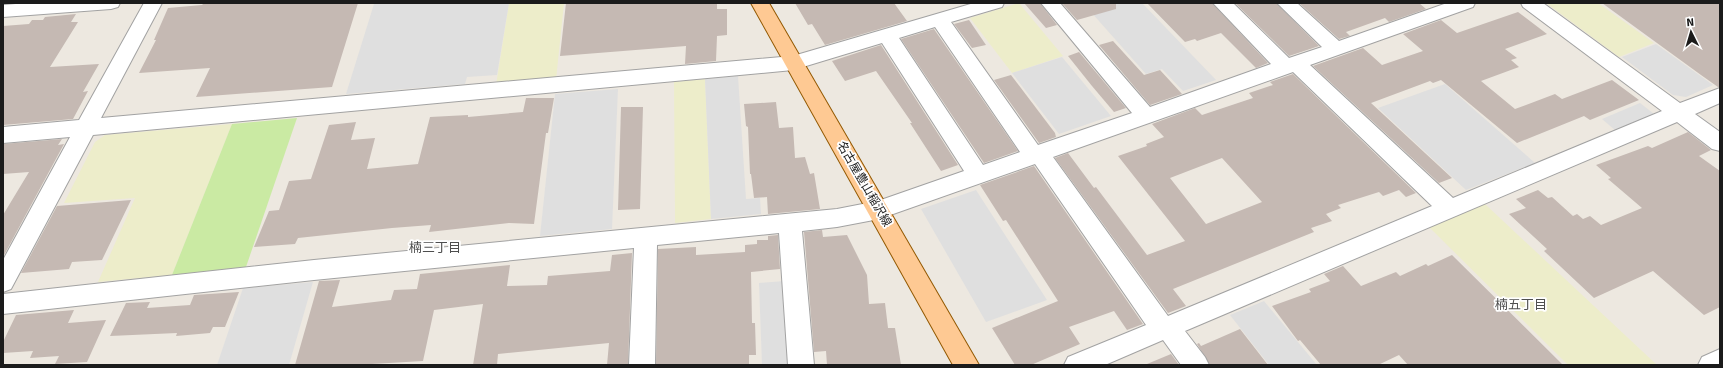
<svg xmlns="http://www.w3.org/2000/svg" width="1723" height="368" viewBox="0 0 1723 368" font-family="Signika,'Noto Sans JP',sans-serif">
  <rect width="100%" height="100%" fill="#ede8e0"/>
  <g fill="#ededca">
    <path d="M509 3H564L556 80 496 85Z"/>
    <path d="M1019 3 1063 56 1012 73 970 18Z"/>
    <path d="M1546 3H1598L1654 43 1619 57Z"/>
    <path d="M705 79 711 219 675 223 674 82Z"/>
    <path d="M232 124 172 275 98 282 135 198 64 203 95 142 105 135Z"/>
    <path d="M1485 204 1657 365H1568L1429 227Z"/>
  </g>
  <path fill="#caeaa3" d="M297 118 246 267 172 275 232 124Z"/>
  <g fill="#dfdfdf">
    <path d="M390 3H509L497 75 467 77 465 84 346 94 374 4Z"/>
    <path d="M1083 3H1142L1216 80 1183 91 1162 69 1146 74Z"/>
    <path d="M1656 44 1713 85 1686 97 1673 95 1622 57Z"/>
    <path d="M1062 57 1111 116 1059 134 1012 73Z"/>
    <path d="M738 76 746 199 760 198 761 214 711 219 705 79Z"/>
    <path d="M1445 84 1535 163 1466 190 1378 108Z"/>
    <path d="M618 89 612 229 540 236 555 94Z"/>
    <path d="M1640 103 1654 114 1615 130 1602 119Z"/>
    <path d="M976 190 1047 300 986 322 921 209Z"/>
    <path d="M785 281 791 365H762L759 283Z"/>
    <path d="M313 282 289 365H217L243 288Z"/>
    <path d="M1264 301 1317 365H1269L1230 315Z"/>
  </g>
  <g fill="#c5b9b3" fill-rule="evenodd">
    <path d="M204 3H358L332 87 196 97 210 68 139 73 156 40H154L168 8 202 5Z"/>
    <path d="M566 3H717V9H727V35L717 36 716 61 685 64 686 46 560 56Z"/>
    <path d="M795 3H894L907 21 825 45 812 24 808 25Z"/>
    <path d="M1024 3H1040L1057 25 1046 28Z"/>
    <path d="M1062 3H1116V9L1077 20Z"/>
    <path d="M1147 3H1212L1268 63 1256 68 1221 33 1197 41 1195 39 1185 42Z"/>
    <path d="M1235 3H1276L1319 46 1289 56Z"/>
    <path d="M1299 3H1419L1426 9 1389 22 1385 18 1346 32 1350 36 1339 39Z"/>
    <path d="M1602 3H1720V87H1718L1701 75Z"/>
    <path d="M1518 12 1547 34 1505 49 1517 58 1511 60 1519 67 1481 81 1515 109 1555 94 1562 99 1612 80 1639 100 1590 120 1584 116 1517 143 1441 80 1433 83 1430 81 1371 103 1452 178 1439 183 1313 66 1363 48 1382 65 1423 51 1403 34 1441 20 1457 33Z"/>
    <path d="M76 14 71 22H78L50 67 99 64 83 92 88 91 73 119 3 125V26L29 24 32 20H43L45 17Z"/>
    <path d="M969 20 986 45 972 48 954 24Z"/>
    <path d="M934 29 1018 151 984 163 901 39Z"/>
    <path d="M1113 41 1144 75 1160 70 1182 94 1150 105 1099 45Z"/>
    <path d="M881 45 958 165 941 171 910 123H912L876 71 845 81 832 61Z"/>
    <path d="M1079 52 1126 108 1114 112 1092 86 1068 56Z"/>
    <path d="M1293 74 1416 193 1406 197 1399 190 1383 196 1379 192 1338 205 1341 208 1326 214 1332 221 1311 228 1314 232 1173 289 1186 306 1168 313 1055 158 1068 153 1094 188 1096 187 1147 255 1185 241 1118 156 1147 146 1146 144 1164 137 1152 124 1195 108 1202 115 1253 98 1249 93 1273 85 1270 82ZM1222 158 1262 202 1206 224 1170 178Z"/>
    <path d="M1011 75 1055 133 1056 137 1039 143 994 80Z"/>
    <path d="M526 98H554L548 133H546L534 224 509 223 429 232 431 225 392 228 298 238 295 244 254 247 269 211 279 210 289 181 311 179 329 125 356 122 351 140 375 138 367 169 418 164 430 117 468 115V117L523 112Z"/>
    <path d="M776 102 779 128 793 127 795 158 805 157 810 174 814 173 820 209 768 214 767 197 754 198 751 174H750L748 127 746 126 744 104Z"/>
    <path d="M621 107H643L640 209 618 210Z"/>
    <path d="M1688 132 1711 150 1699 156 1720 171V307L1704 315 1653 271 1594 298 1544 251 1547 249 1509 214 1526 208 1516 199 1538 190 1548 198 1552 197 1573 216 1577 214 1583 219 1590 216 1601 225 1642 208 1608 179 1611 178 1596 165 1648 146 1652 148Z"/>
    <path d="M62 139 58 145 64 144 3 257V215L29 172 3 174V144Z"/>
    <path d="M1034 166 1143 324 1127 330 1114 311 1069 327 1080 344 1031 365H1015L992 328 1058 301 1006 220 1003 221 980 185Z"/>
    <path d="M131 200 102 260 72 262 69 269 21 273 57 206Z"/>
    <path d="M822 230 823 237 847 235 867 275 869 304 885 303 888 328H895L901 365H827L826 351 814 352 804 232Z"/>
    <path d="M778 235 780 269 751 272 752 323H755L756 355H749V365H656L658 249 696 247V255L745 252V245L757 244V240H768V236Z"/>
    <path d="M632 253 628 365H607L609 343 498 354 497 365H473L483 304 434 310 423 361 355 365H295L319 281 340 280 332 307 391 300 394 290 417 289 420 274 510 265 507 286 547 285 548 276 610 271 612 255Z"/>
    <path d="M1452 255 1563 365H1408L1399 355 1378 365H1321L1300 340 1298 341 1272 306 1311 292 1309 289 1330 281 1324 274 1343 266 1361 286 1396 272 1400 276 1426 264 1428 266Z"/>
    <path d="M239 292 225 327H213L210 333 176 336 177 333 110 336 126 303 150 302 147 308 190 305 194 295Z"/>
    <path d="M74 310 68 323 106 320 87 362 55 364 59 356 30 358 33 351 3 353V342L16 315Z"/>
    <path d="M1240 329 1268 365H1210L1197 344 1199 343 1201 346Z"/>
    <path d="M1171 354 1179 365H1147V364Z"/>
  </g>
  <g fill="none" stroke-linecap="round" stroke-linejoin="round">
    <defs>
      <g id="minor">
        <path d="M28 3H120L118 7 111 9 3 17V5Z"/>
        <path d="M144 3H162L101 118 793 56 974 3H1004L1002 7 951 22 1038 145 1132 113 1041 3H1060L1150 107 1271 64 1213 3H1233L1289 58 1322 47 1277 3H1297L1339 41 1447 3H1475L1473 7 1310 65 1453 198 1662 111 1523 7 1521 3H1543L1680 103 1720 88V103L1695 114 1720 132V151L1712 149 1677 122 1185 331 1205 357 1209 365H1181L1163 340 1105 365H1064L1068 357 1146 325 1035 164 879 219 837 227 802 231 814 365H788L779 233 657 245 655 365H629L634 248 314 280 3 314V294L314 260 837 209 878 201 964 171 882 43 793 70 93 135 11 289 3 292V260L70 137 3 143V127L79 120ZM935 27 1020 152 983 165 899 38ZM1293 72 1432 206 1168 316 1053 157Z"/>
        <path d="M1720 349V365H1698L1702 357Z"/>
      </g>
      <path id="major" d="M751 3H769L979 365H953Z"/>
    </defs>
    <use href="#minor" stroke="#a2a2a2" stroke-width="2"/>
    <use href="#major" stroke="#925800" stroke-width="2"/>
    <use href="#minor" fill="#fff" fill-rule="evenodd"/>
    <use href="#major" fill="#fec993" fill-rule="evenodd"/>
  </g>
  <g text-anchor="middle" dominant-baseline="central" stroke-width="3.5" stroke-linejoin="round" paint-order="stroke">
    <g font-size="12" fill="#1b1b1b" stroke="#fff">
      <text transform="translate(864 184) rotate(60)">名古屋豊山稲沢線</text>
    </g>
    <g font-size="13" fill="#4e4e4e" stroke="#fff">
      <text x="435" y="248">楠三丁目</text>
      <text x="1521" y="305">楠五丁目</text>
    </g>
  </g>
  <rect width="1723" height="368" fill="none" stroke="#1b1b1b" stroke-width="8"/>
  <g transform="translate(1691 32) rotate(355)" stroke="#ffffff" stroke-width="3" paint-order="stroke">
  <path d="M0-3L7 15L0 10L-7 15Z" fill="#1b1b1b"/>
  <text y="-6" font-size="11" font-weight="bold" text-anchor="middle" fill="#1b1b1b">N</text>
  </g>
</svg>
